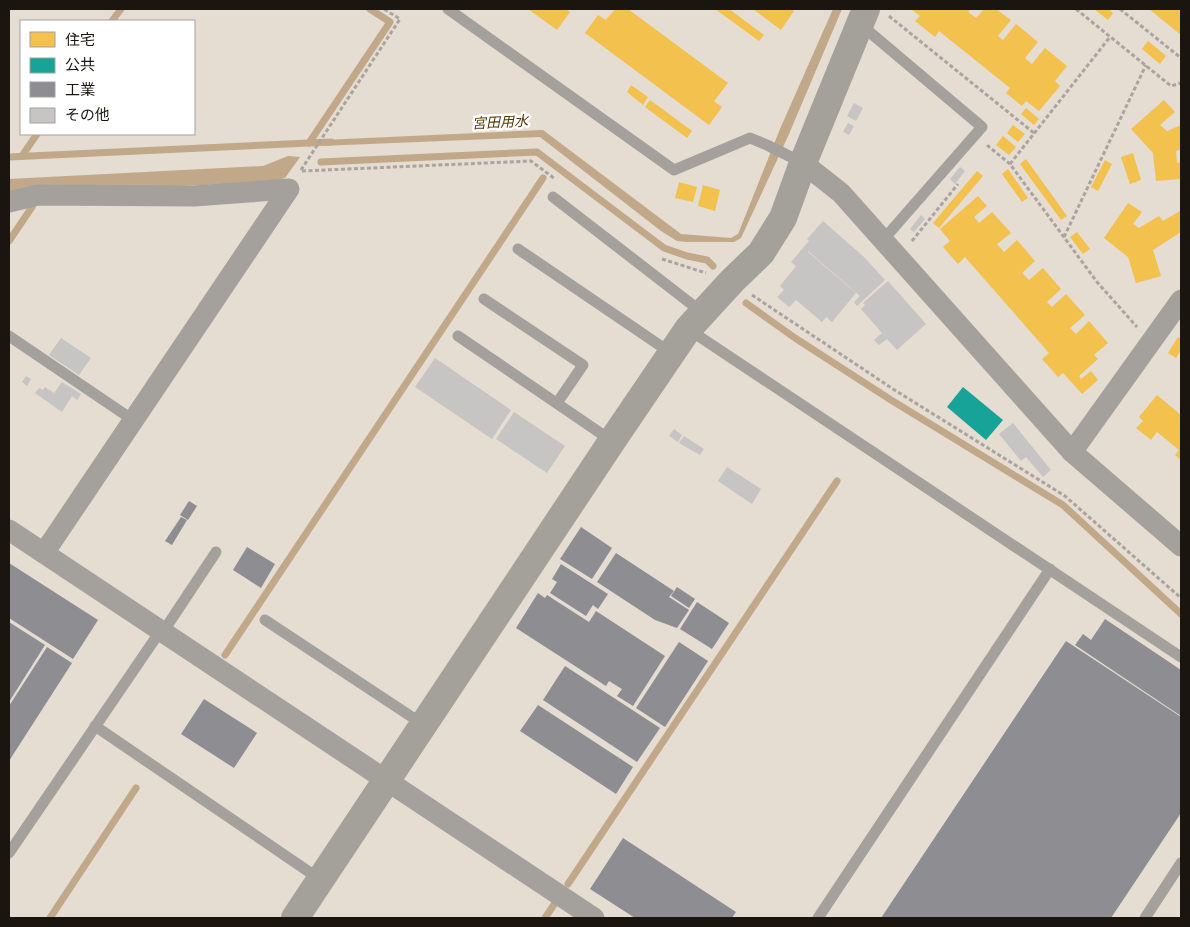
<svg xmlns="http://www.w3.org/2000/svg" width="1190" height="927" viewBox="0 0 1190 927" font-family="Raleway,'Noto Sans JP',sans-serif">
  <rect width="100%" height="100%" fill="#e5dcd2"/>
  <g fill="#c0a888">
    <path d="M833 9H842L789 134 741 238 734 242H687L677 241 661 231 540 137 320 146 323 140 543 130 681 234 731 238 738 234 780 129Z"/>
    <path d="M288 156 300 157 285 178 265 183 116 188 9 194V179L263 166Z"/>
  </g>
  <g fill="#f2c14e">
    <path d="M528 9H566L570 12 557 30Z"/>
    <path d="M615 9H628L728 83 714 101 722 107 709 125 585 33 598 15 606 20Z"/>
    <path d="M715 9H729L764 35 759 41Z"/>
    <path d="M753 9H791L794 11 781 30Z"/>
    <path d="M911 9H971L968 12 976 18 984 9H996L1011 20 998 36 1003 40 1016 24 1038 42 1025 58 1032 64 1045 48 1067 66 1055 81 1060 86 1039 111 1026 101 1022 106 1006 93 1010 88 939 31 935 37 915 21 920 16Z"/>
    <path d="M1094 9H1108L1113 13 1108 20Z"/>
    <path d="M1149 9H1181V35Z"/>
    <path d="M1148 41 1166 56 1160 64 1142 49Z"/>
    <path d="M631 85 648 97 643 105 627 92Z"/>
    <path d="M650 100 692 131 687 138 645 107Z"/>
    <path d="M1164 100 1175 112 1160 125 1167 131 1181 125V149L1176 151 1177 163 1181 162V179L1156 181 1153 153 1131 129Z"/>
    <path d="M1026 108 1039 119 1034 125 1021 114Z"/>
    <path d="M1013 125 1025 134 1018 142 1007 133Z"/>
    <path d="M1003 136 1016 147 1009 155 996 145Z"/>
    <path d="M1133 153 1141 180 1130 184 1121 157Z"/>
    <path d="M1026 159 1067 216 1061 220 1020 164Z"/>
    <path d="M1105 160 1112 164 1098 191 1091 187Z"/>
    <path d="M1008 169 1028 198 1022 202 1002 174Z"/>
    <path d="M977 171 983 176 939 228 933 223Z"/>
    <path d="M679 182 697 187 693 202 675 198Z"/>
    <path d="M703 185 720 190 715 211 698 206Z"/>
    <path d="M978 196 987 206 974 217 979 223 992 212 1011 233 997 244 1004 252 1017 240 1035 261 1022 273 1029 280 1043 268 1061 289 1047 302 1052 307 1066 294 1085 315 1070 328 1076 334 1089 321 1108 343 1094 355 1098 359 1079 376 1081 379 1091 371 1098 380 1082 394 1063 373 1058 377 1042 359 1049 353 965 257 958 264 943 247 950 241 940 229Z"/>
    <path d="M1128 203 1142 212 1133 224 1139 228 1159 216 1163 221 1180 211 1181 214V232L1153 250 1161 276 1136 283 1128 257 1104 238Z"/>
    <path d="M1077 232 1090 249 1083 254 1070 237Z"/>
    <path d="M1178 337 1181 339V350L1176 358 1168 353Z"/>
    <path d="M1157 395 1181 415V460L1175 455 1179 450 1157 432 1151 440 1136 428 1143 421 1139 417Z"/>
  </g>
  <path fill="#17a398" d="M963 387 1003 420 986 440 947 407Z"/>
  <g fill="#8d8d92">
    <path d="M189 501 197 506 188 520 180 515Z"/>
    <path d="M181 517 187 520 172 545 165 541Z"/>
    <path d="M581 527 612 548 592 579 560 559Z"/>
    <path d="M247 547 275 564 261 588 233 570Z"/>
    <path d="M616 553 674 591 669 597 689 610 677 628 655 620 597 582Z"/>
    <path d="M9 563 98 620 73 659 9 618Z"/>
    <path d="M561 564 608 594 598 609 593 605 586 616 550 593 557 582 552 579Z"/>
    <path d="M677 587 695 599 689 608 671 596Z"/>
    <path d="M538 593 545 598 547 595 589 622 596 611 665 656 633 706 617 696 622 689 609 681 606 686 516 628Z"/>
    <path d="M697 602 729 623 712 649 680 629Z"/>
    <path d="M1105 619 1181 670V716L1075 645 1083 634 1091 640Z"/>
    <path d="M9 622 45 645 9 702Z"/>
    <path d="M1066 641 1181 717V813L1111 918H881Z"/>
    <path d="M679 642 708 661 665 727 636 708Z"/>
    <path d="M47 647 72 663 9 761V706Z"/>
    <path d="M565 666 660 728 637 762 543 700Z"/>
    <path d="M204 699 257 733 234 768 181 734Z"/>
    <path d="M538 705 633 767 616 794 520 731Z"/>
    <path d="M623 838 736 912 732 918H635L590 889Z"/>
  </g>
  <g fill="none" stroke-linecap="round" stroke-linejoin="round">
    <g stroke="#c0a888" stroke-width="7">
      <path d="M112 21 121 9"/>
      <path d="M309 143 390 22 370 9"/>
      <path d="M22 156 37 134"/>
      <path d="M9 157 331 142"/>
      <path d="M321 162 537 152 664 248 687 256 707 260 713 266"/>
      <path d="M9 241 32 207"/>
      <path d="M746 303 795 338 891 400 1063 505 1181 614"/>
      <path d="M225 655 543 178"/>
      <path d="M568 884 837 481"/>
      <path d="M50 918 136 788"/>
      <path d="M545 918 555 903"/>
    </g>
  </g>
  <g fill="#c7c4c4">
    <path d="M854 103 863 108 856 121 847 116Z"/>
    <path d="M848 123 854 126 849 135 843 132Z"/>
    <path d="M960 167 965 171 955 184 950 179Z"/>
    <path d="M921 215 925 219 914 232 910 229Z"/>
    <path d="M823 221 864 257 885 280 857 306 854 302 860 296 808 251V252L856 293 832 322 826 317 822 322 796 300 789 307 777 297 784 290 780 286 796 266 791 262 809 241 807 239Z"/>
    <path d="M888 281 926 324 897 350 887 339 879 345 874 340 882 333 861 309 865 305 863 303Z"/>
    <path d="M61 338 91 358 79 375 49 355Z"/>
    <path d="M435 358 511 410 492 439 415 387Z"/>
    <path d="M26 376 31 379 27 386 22 382Z"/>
    <path d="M62 382 81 394 77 400 72 396 62 412 35 393 39 388 43 390 45 387 54 393Z"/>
    <path d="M514 412 565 446 547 473 496 439Z"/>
    <path d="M1013 423 1051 470 1043 477 1026 457 1021 461 999 434Z"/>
    <path d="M674 429 682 435 678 442 669 436Z"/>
    <path d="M684 436 704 449 700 455 679 443Z"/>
    <path d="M727 467 761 489 752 504 718 481Z"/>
  </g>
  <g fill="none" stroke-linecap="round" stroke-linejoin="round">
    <g stroke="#a9a49f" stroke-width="3" stroke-dasharray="4 2.5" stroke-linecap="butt">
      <path d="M1076 9 1171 86 1181 83"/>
      <path d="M1120 9 1181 58"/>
      <path d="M889 16 1034 133"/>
      <path d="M987 147 988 146 1010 164 1097 282 1137 327"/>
      <path d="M1010 164 1110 37"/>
      <path d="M301 170 400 19 384 9"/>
      <path d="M302 171 531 161 555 179"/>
      <path d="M1064 237 1146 65"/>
      <path d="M912 241 958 184"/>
      <path d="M662 259 706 273"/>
      <path d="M752 295 893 389 1065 496 1181 598"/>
    </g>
    <g stroke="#a4a09c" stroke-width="11">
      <path d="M448 9 674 170 750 138 767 145 803 163"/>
      <path d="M860 24 982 127 883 240"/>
      <path d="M553 197 703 313"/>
      <path d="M518 249 671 353"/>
      <path d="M484 299 583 365 557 403"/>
      <path d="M688 329 1181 657"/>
      <path d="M9 336 133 420"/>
      <path d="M458 336 612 441"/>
      <path d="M265 620 424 725"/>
      <path d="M163 632 216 552"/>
      <path d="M95 726 321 880"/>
      <path d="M9 853 161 630"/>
      <path d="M818 918 1050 569"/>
      <path d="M1145 918 1181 863"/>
    </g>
    <g stroke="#a4a09c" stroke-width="21">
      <path d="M803 163 841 193 1072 452 1181 546"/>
      <path d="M9 202 38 195 194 196 289 189 44 553"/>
      <path d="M1072 452 1181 300"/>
      <path d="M9 530 594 918"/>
    </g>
    <path stroke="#a4a09a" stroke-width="28" d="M295 918 612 441 688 329 732 281 761 253 783 218 803 163 866 9"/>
  </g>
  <g text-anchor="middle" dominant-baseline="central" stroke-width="5" stroke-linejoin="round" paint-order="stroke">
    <g font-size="14" font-style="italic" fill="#543500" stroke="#fff">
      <text transform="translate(500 122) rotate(-3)">宮田用水</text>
    </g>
  </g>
  <rect width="1190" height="927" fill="none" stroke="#1a150e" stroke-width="20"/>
  <rect x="20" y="20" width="175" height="115" fill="#ffffff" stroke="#a3a19f"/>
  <rect x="30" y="32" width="25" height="15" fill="#f2c14e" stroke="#a3a19f"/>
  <text x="65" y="45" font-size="15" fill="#1a150e">住宅</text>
  <rect x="30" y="58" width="25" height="15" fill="#17a398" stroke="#a3a19f"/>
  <text x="65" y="70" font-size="15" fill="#1a150e">公共</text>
  <rect x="30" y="82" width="25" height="15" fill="#8d8d92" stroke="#a3a19f"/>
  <text x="65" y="95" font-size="15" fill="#1a150e">工業</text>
  <rect x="30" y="108" width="25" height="15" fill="#c7c4c4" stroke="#a3a19f"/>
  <text x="65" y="120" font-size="15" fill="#1a150e">その他</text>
</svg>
